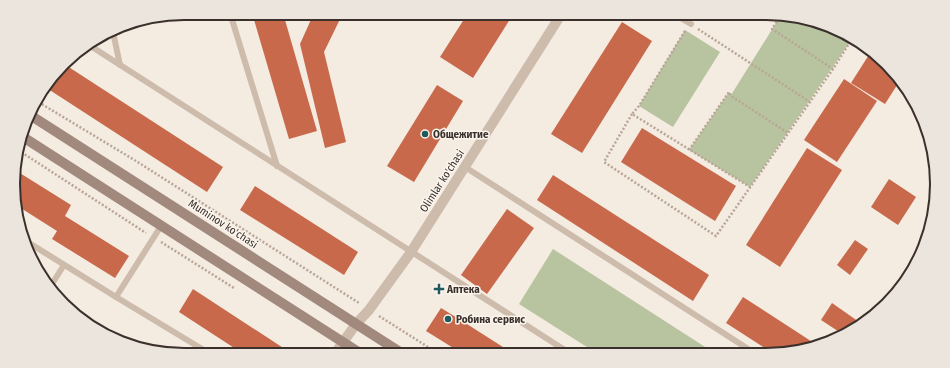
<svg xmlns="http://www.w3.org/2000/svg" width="950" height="368" viewBox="0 0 950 368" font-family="'Fira Sans Condensed',sans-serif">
  <rect width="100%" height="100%" fill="#f4ebe1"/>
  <g fill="#b8c4a0">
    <path d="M781 15 810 19 852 39 750 187 689 150 729 92 731 95Z"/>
    <path d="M685 30 720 52 673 127 639 106Z"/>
    <path d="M553 249 716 354H598L519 304Z"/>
  </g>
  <g fill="#c8694b">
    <path d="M252 13H283L317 131 289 139Z"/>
    <path d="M314 13H343L324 52 346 142 325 148 300 44Z"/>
    <path d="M468 13H514L473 78 440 57Z"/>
    <path d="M622 22 652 41 582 153 551 134Z"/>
    <path d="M872 50 899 82 885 104 851 83Z"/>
    <path d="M64 64 223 167 207 192 45 87Z"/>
    <path d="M844 79 877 101 837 162 804 140Z"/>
    <path d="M437 85 463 101 414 182 387 166Z"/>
    <path d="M642 128 736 186 715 221 621 162Z"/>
    <path d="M807 148 842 170 780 267 746 245Z"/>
    <path d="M15 170 71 205 65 216 129 256 115 278 52 239 57 231 16 205Z"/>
    <path d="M553 175 709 275 693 301 537 200Z"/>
    <path d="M889 179 916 197 898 225 871 207Z"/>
    <path d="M255 186 358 252 344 275 240 210Z"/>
    <path d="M507 209 534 228 487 294 461 275Z"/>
    <path d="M855 240 868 249 850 275 837 265Z"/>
    <path d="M193 289 294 355H245L179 312Z"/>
    <path d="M743 297 817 345 789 354H774L726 323Z"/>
    <path d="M832 303 862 324 844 335 821 320Z"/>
    <path d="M441 308 459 319 514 354H463L426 331Z"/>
  </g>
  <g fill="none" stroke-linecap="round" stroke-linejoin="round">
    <g stroke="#b9a596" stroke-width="2.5" stroke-dasharray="2 2" stroke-linecap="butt">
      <path d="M781 15 772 29 833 69"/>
      <path d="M698 29 810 102"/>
      <path d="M685 31 639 106 632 114 750 187"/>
      <path d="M35 100 136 161 359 303"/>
      <path d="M632 114 604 162 716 236 833 69 852 39"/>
      <path d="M18 150 146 233"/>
      <path d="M689 150 729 92 731 96 788 133"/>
      <path d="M161 242 234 288"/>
      <path d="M379 316 439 354"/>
    </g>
    <g stroke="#cdbbac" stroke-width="6">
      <path d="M230 13 277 166"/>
      <path d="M672 13 691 24"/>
      <path d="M113 32 120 65"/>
      <path d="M89 45 571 354"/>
      <path d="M465 167 756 354"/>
      <path d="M26 241 116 297 161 226"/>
      <path d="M50 287 64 265"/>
      <path d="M116 297 212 355"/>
    </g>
    <path stroke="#cdbbac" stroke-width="10" d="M334 355 356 324 369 310 411 252 562 13"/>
    <g stroke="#a18a7d" stroke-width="10">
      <path d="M30 115 403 354"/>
      <path d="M23 137 363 355"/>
    </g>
  </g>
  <g fill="#1f5a5e" stroke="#fbf5ee" stroke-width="1.5">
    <circle cx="425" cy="134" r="4"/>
    <path d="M437 283h4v4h4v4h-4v4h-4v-4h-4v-4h4z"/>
    <circle cx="448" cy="319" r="4"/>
  </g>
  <g text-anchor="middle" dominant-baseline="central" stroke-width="3" stroke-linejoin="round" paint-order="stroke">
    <g font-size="11" font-weight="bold" fill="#3b302b" stroke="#fbf5ee" text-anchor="start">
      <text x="433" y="134">Общежитие</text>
      <text x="447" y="289">Аптека</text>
      <text x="456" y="319">Робина сервис</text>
    </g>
    <g font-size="11" fill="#3b302b" stroke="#fbf5ee">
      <text transform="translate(442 181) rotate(-57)">Olimlar ko'chasi</text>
      <text transform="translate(223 224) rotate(33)">Muminov ko'chasi</text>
    </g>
  </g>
  <path d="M0 0H950V368H0ZM184 20H766A164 164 0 0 1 930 184V184A164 164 0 0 1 766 348H184A164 164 0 0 1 20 184V184A164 164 0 0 1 184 20Z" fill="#ece5de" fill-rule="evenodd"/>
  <path fill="none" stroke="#3b302b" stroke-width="2" d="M184 20H766A164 164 0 0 1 930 184V184A164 164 0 0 1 766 348H184A164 164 0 0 1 20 184V184A164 164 0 0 1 184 20Z"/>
</svg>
